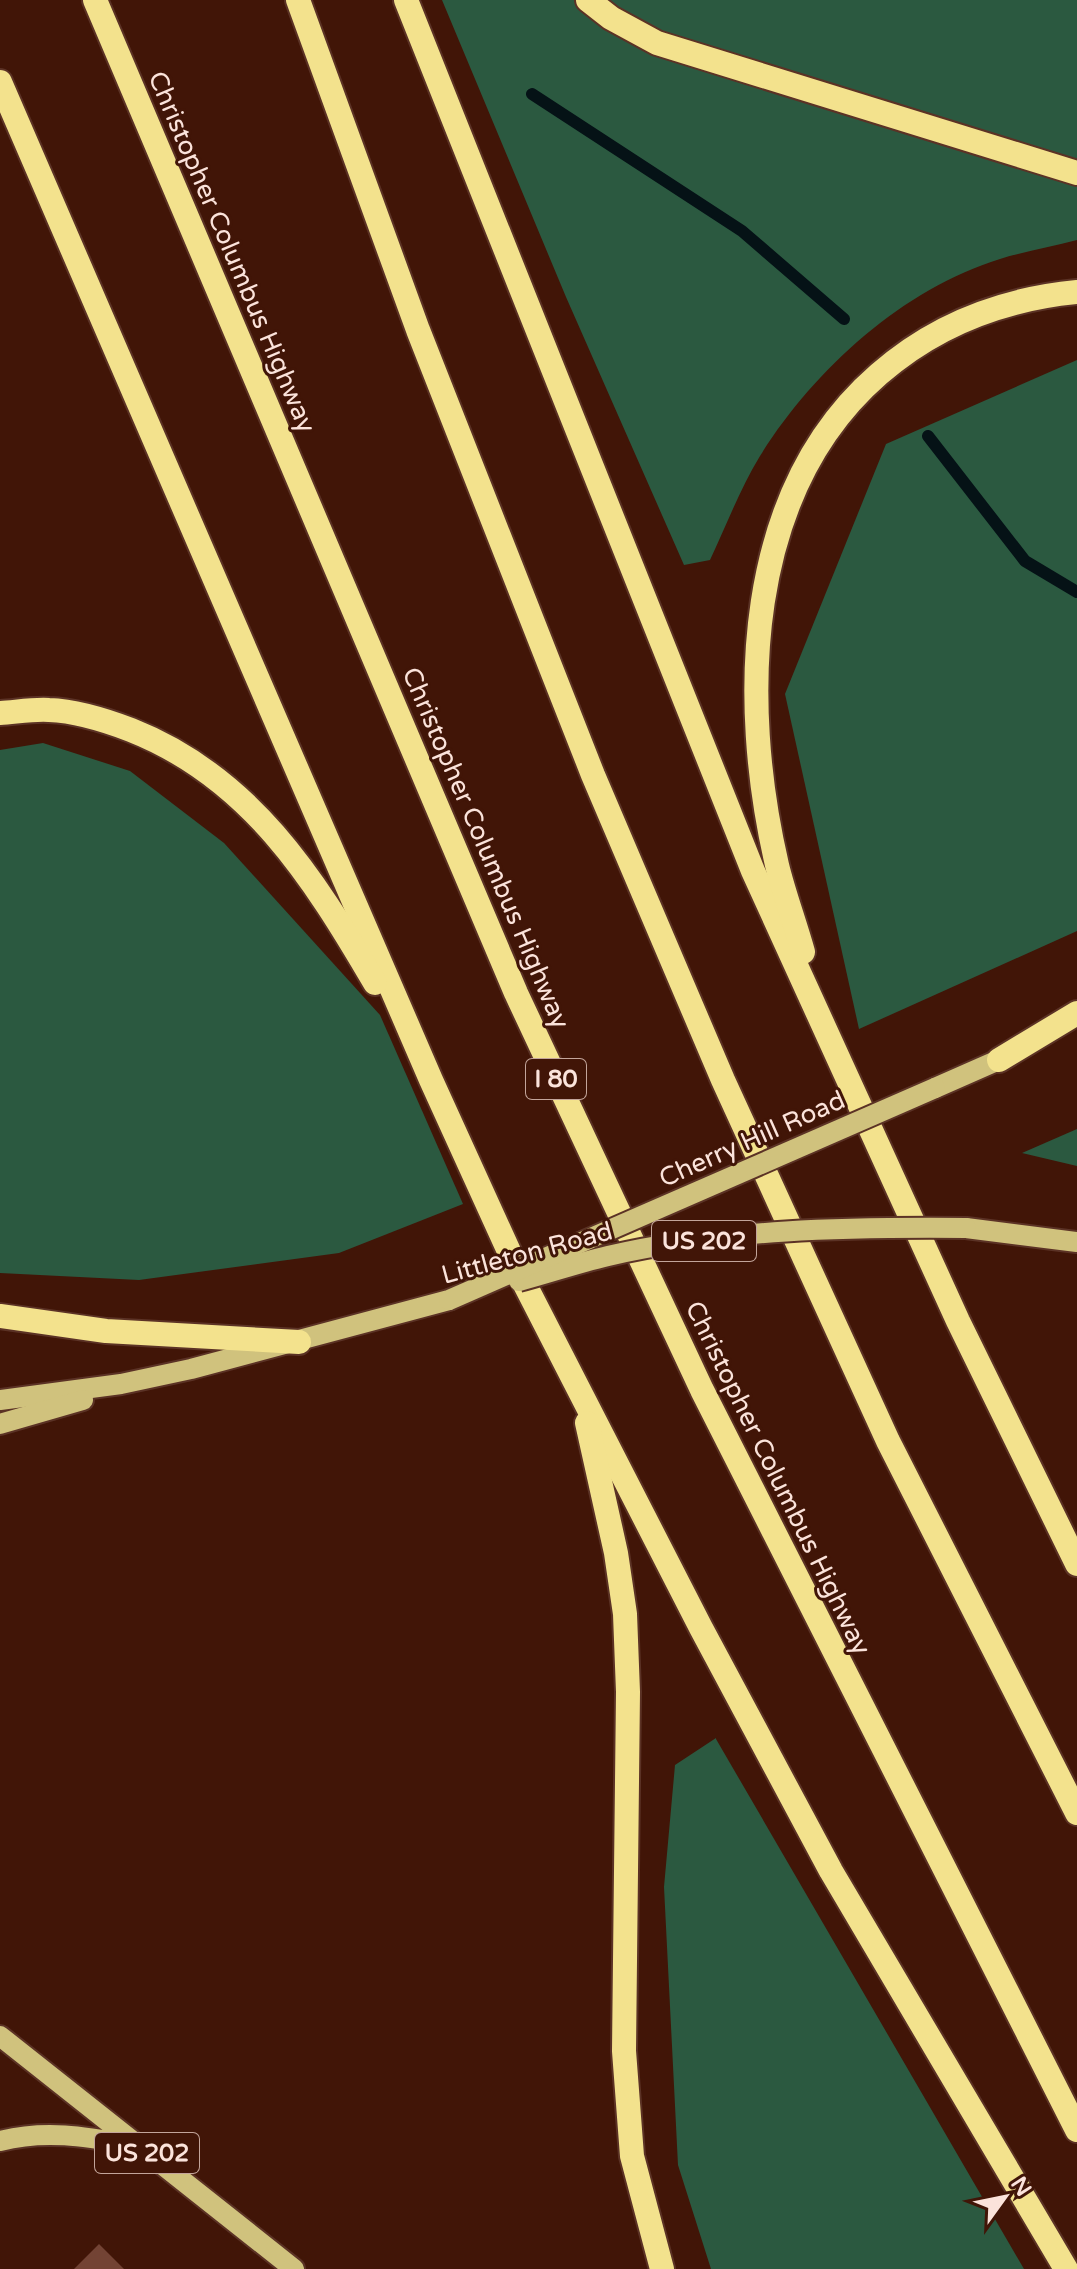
<svg xmlns="http://www.w3.org/2000/svg" width="1077" height="2269" viewBox="0 0 1077 2269" font-family="'Varela Round',sans-serif">
  <rect width="100%" height="100%" fill="#411507"/>
  <g fill="#2b5940">
    <path d="M442 0H1077V240C1052 247 1025 251 1000 259 902 289 813 371 760 456 740 489 726 526 710 560L684 565 566 297Z"/>
    <path d="M1077 360V931L859 1029 785 694 886 444Z"/>
    <path d="M43 743 130 771 224 843 380 1015 463 1204 339 1253 139 1280 0 1273V750Z"/>
    <path d="M1077 1129V1166L1022 1153Z"/>
    <path d="M716 1738V1739L1024 2269H711L678 2165 664 1887 675 1765Z"/>
  </g>
  <g fill="none" stroke-linecap="round" stroke-linejoin="round">
    <g stroke="#051216" stroke-width="12">
      <path d="M532 94 742 231 844 319"/>
      <path d="M928 436 1025 561 1077 592"/>
    </g>
  </g>
  <path fill="#734334" d="M99 2244 124 2269H74Z"/>
  <g fill="none" stroke-linecap="round" stroke-linejoin="round">
    <defs>
      <g id="major">
        <path d="M935 1088 1010 1055"/>
        <path d="M966 1228 1077 1242"/>
        <path d="M0 1400 121 1384 191 1369 449 1300"/>
        <path d="M0 1424 83 1400"/>
        <path d="M0 2036 294 2269"/>
        <path d="M0 2141C46 2129 88 2137 134 2145"/>
      </g>
      <g id="highway">
        <path d="M95 0 516 993 702 1390 1077 2130"/>
        <path d="M298 0 418 330 593 775 723 1080 888 1441 1077 1813"/>
        <path d="M406 0 753 871 958 1321 1077 1564"/>
        <path d="M588 0 611 18 657 43 1077 173"/>
        <path d="M0 82 431 1080 517 1269 701 1628 831 1871 1066 2269"/>
        <path d="M0 713C16 712 33 709 49 710 77 711 105 720 131 730 250 777 313 877 375 983"/>
        <path d="M803 952C795 923 784 894 777 865 739 701 743 492 879 374 935 325 1004 299 1077 292"/>
        <path d="M999 1060 1077 1013"/>
        <path d="M0 1316 106 1331 299 1342"/>
        <path d="M587 1423 616 1553 625 1614 628 1692 624 2051 632 2156 662 2269"/>
      </g>
    </defs>
    <use href="#major" stroke="#5b3225" stroke-width="24"/>
    <use href="#highway" stroke="#5b3225" stroke-width="28"/>
    <use href="#major" stroke="#d0c27d" stroke-width="20"/>
    <use href="#highway" stroke="#f3e28d" stroke-width="24"/>
    <defs>
      <g id="major-bridge">
        <path d="M519 1281C549 1273 578 1263 608 1256 724 1229 847 1227 966 1228"/>
        <path d="M449 1300 935 1088"/>
      </g>
    </defs>
    <use href="#major-bridge" stroke="#5b3225" stroke-width="24" stroke-linecap="butt"/>
    <use href="#major-bridge" stroke="#d0c27d" stroke-width="20"/>
  </g>
  <g text-anchor="middle" dominant-baseline="central" stroke-width="6" stroke-linejoin="round" paint-order="stroke">
    <g fill="#411507" stroke="#c3a59b" stroke-width="2">
      <rect x="526" y="1059" width="60" height="40" rx="6"/>
      <rect x="652" y="1221" width="104" height="40" rx="6"/>
      <rect x="95" y="2133" width="104" height="40" rx="6"/>
    </g>
    <g font-size="24" font-weight="bold" fill="#fbe3db">
      <text x="556" y="1079">I 80</text>
      <text x="704" y="1241">US 202</text>
      <text x="147" y="2153">US 202</text>
    </g>
    <g font-size="26" fill="#fbe3db" stroke="#411507">
      <text transform="translate(232 252) rotate(67)">Christopher Columbus Highway</text>
      <text transform="translate(486 848) rotate(67)">Christopher Columbus Highway</text>
      <text transform="translate(752 1139) rotate(-24)">Cherry Hill Road</text>
      <text transform="translate(527 1253) rotate(-15)">Littleton Road</text>
      <text transform="translate(778 1478) rotate(64)">Christopher Columbus Highway</text>
    </g>
  </g>
  <g transform="translate(1005 2197) rotate(57)" stroke="#411507" stroke-width="6" paint-order="stroke">
  <path d="M0-6L14 30L0 20L-14 30Z" fill="#fbe3db"/>
  <text y="-12" font-size="22" font-weight="bold" text-anchor="middle" fill="#fbe3db">N</text>
  </g>
</svg>
